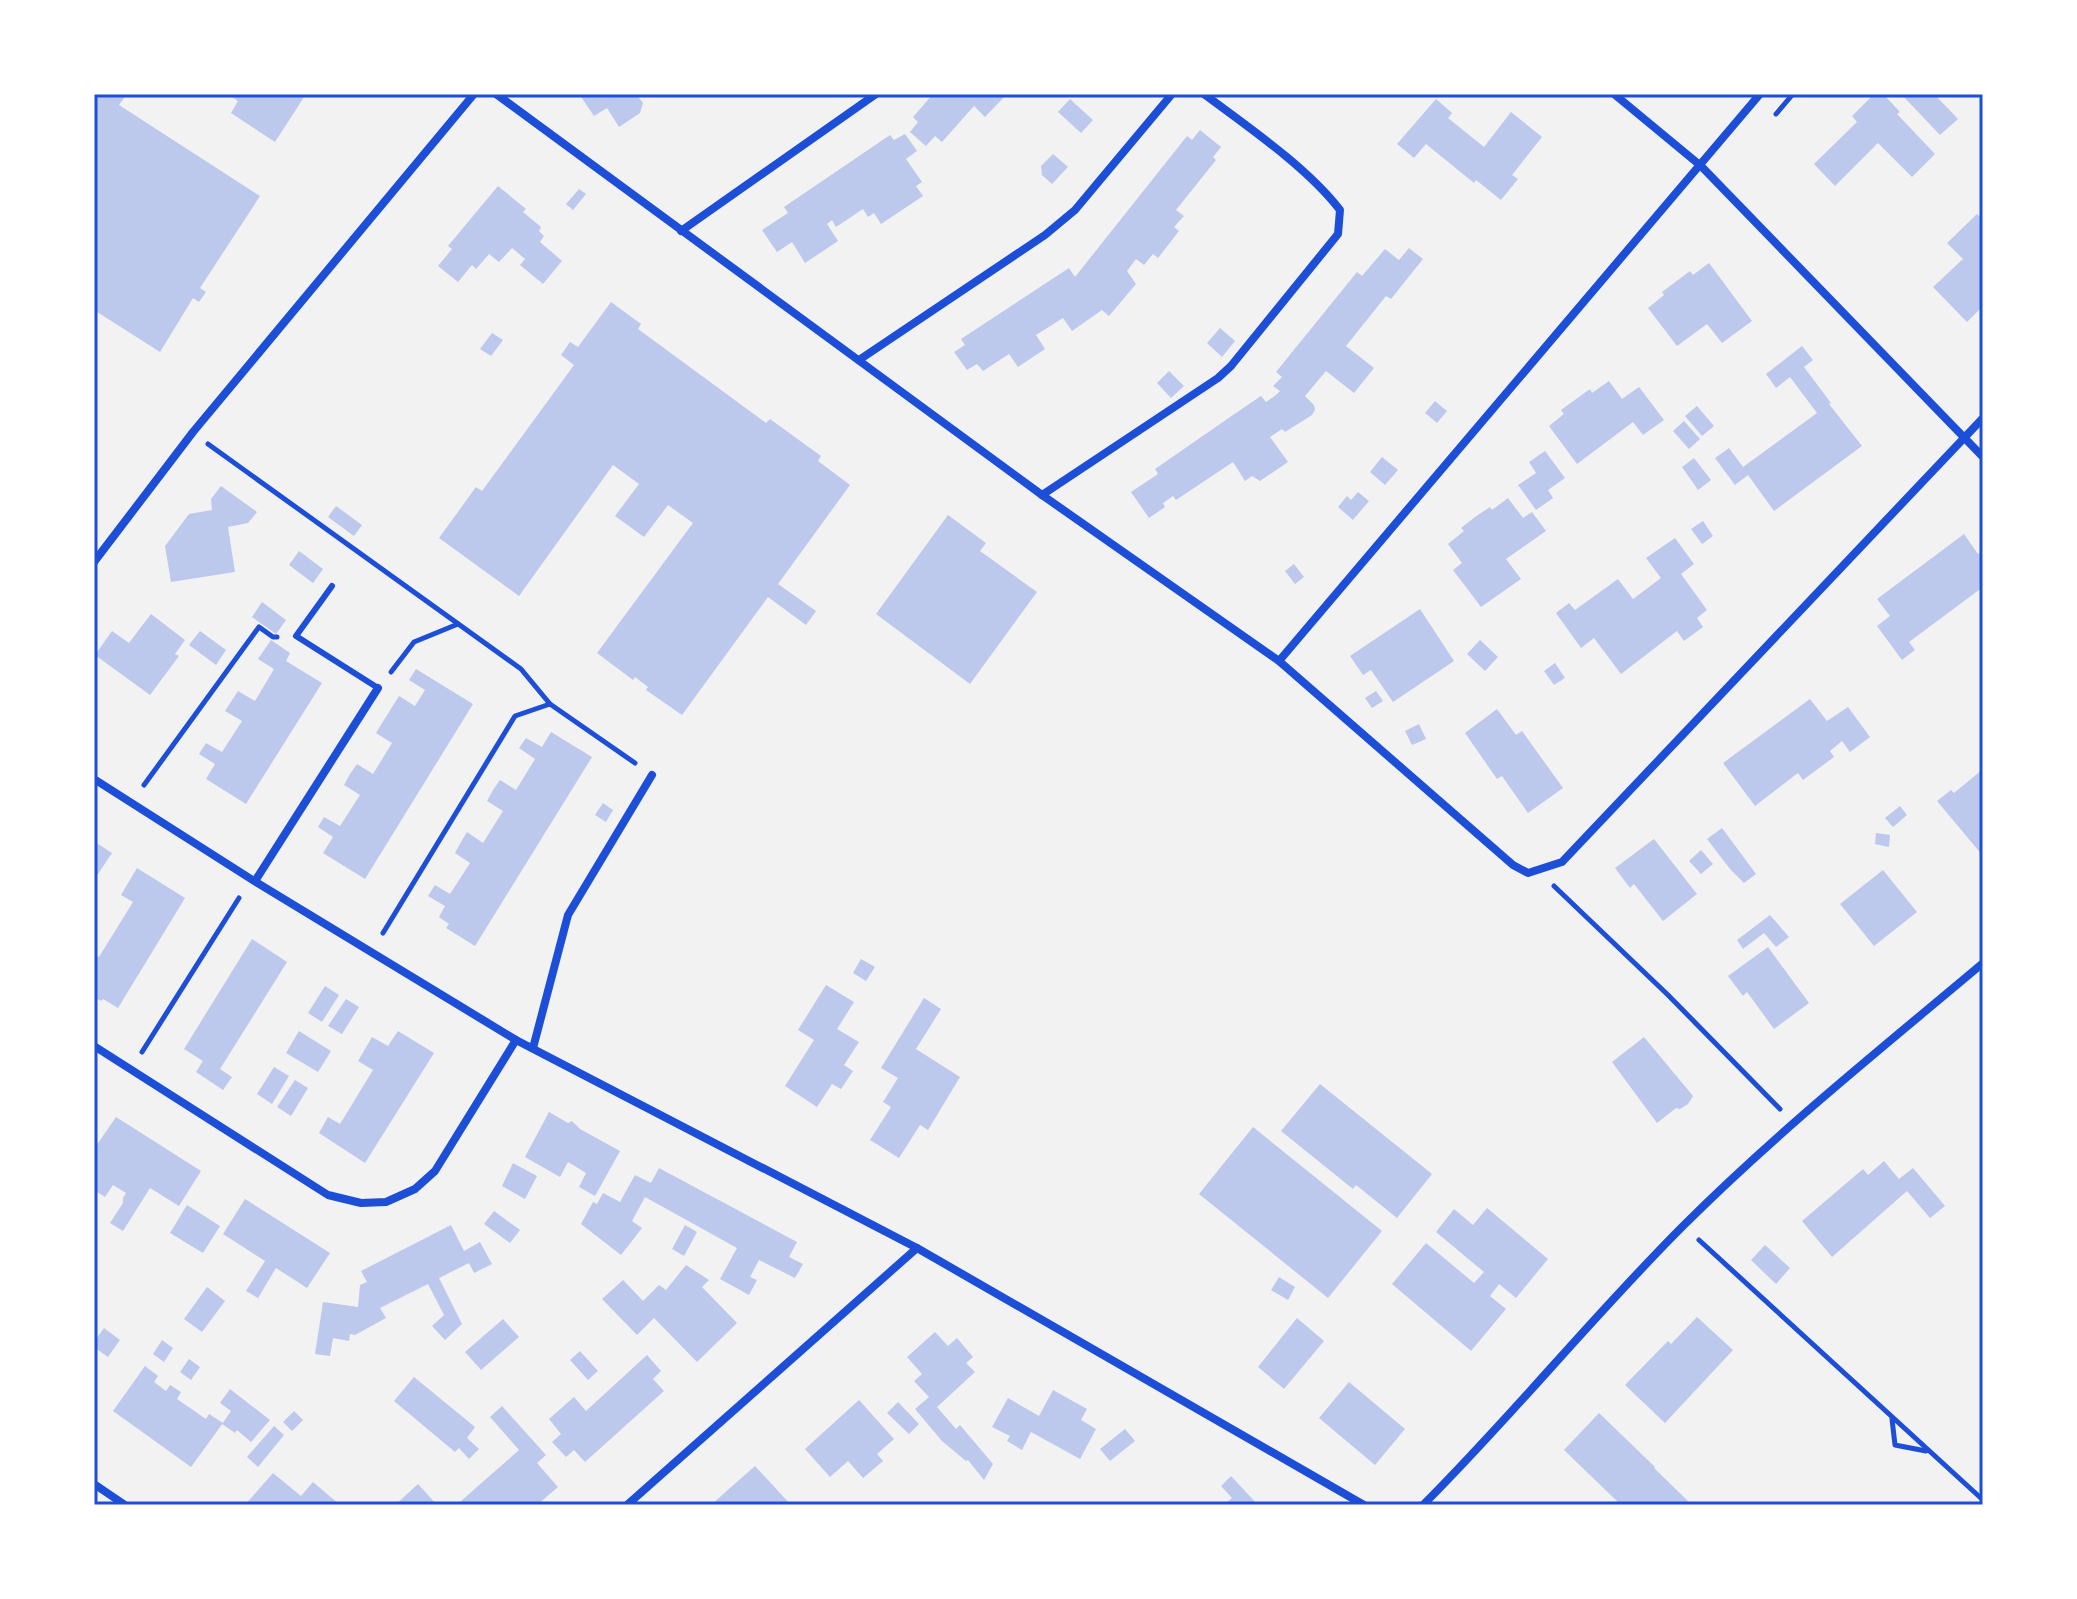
<svg xmlns="http://www.w3.org/2000/svg" width="2077" height="1599" viewBox="0 0 2077 1599" font-family="Jost,sans-serif">
  <rect width="100%" height="100%" fill="#f2f2f2"/>
  <g fill="#bdc9ec">
    <path d="M94 94H127L119 105 260 196 200 288 206 292 199 302 193 298 160 352 94 310Z"/>
    <path d="M227 94H306L275 142 231 113 238 101Z"/>
    <path d="M579 94H636L643 103 640 113 619 127 607 108 594 116Z"/>
    <path d="M933 94H1007L985 117 974 106 942 142 935 136 926 146 910 132 918 122 913 117Z"/>
    <path d="M1874 94H1883L1900 112 1897 114 1935 154 1912 177 1878 143 1835 186 1814 164 1857 122 1852 116Z"/>
    <path d="M1901 94H1934L1958 119 1940 135Z"/>
    <path d="M1070 99 1093 120 1081 133 1058 112Z"/>
    <path d="M1436 99 1452 113 1448 118 1484 147 1511 112 1542 137 1512 175 1518 179 1501 200 1476 180 1474 183 1426 144 1414 158 1397 144Z"/>
    <path d="M1200 130 1221 147 1213 157 1216 160 1176 210 1184 216 1174 227 1179 231 1158 258 1153 254 1144 265 1136 259 1127 271 1136 284 1109 316 1102 310 1072 331 1063 318 1036 335 1045 349 1018 367 1009 354 983 371 977 364 967 370 954 352 965 345 961 339 1069 268 1075 277 1187 136 1192 140Z"/>
    <path d="M905 134 917 151 906 159 922 182 916 186 923 196 881 224 874 213 868 217 863 209 836 227 832 220 827 224 838 241 805 263 792 242 777 252 762 230 788 213 784 207 890 135 894 140Z"/>
    <path d="M1053 154 1068 167 1052 184 1042 175 1041 166Z"/>
    <path d="M498 186 526 209 523 212 541 227 539 231 544 236 540 242 562 261 543 284 520 265 525 259 512 248 499 262 489 254 476 269 472 265 458 282 438 266 452 249 448 246Z"/>
    <path d="M579 189 586 194 573 210 566 204Z"/>
    <path d="M1977 214 1983 220V306L1967 322 1933 287 1963 259 1947 243Z"/>
    <path d="M1409 248 1423 259 1391 299 1386 296 1346 346 1374 368 1354 393 1326 371 1305 396 1314 405 1315 410 1312 415 1285 432 1282 429 1270 437 1288 462 1260 481 1252 476 1245 481 1233 462 1176 500 1173 496 1163 503 1165 507 1149 518 1131 492 1158 474 1155 469 1233 415 1261 396 1266 402 1276 395 1280 391 1273 386 1282 377 1276 372 1357 272 1362 276 1385 249 1399 260Z"/>
    <path d="M1709 263 1752 321 1722 343 1707 324 1677 346 1648 308 1664 295 1662 292 1690 271 1693 275Z"/>
    <path d="M611 302 641 324 638 329 766 423 770 419 821 456 818 461 850 485 778 584 816 611 806 625 768 597 682 715 646 690 648 687 635 677 633 680 597 653 693 523 668 505 644 537 615 516 639 484 613 465 519 596 439 538 476 487 482 491 574 365 561 355 570 342 578 347Z"/>
    <path d="M1220 328 1235 341 1222 357 1207 343Z"/>
    <path d="M492 333 503 340 491 356 480 349Z"/>
    <path d="M1802 346 1813 360 1804 367 1831 403 1829 404 1862 446 1774 511 1748 475 1735 485 1715 458 1729 448 1743 467 1817 413 1790 377 1776 388 1766 374Z"/>
    <path d="M1169 371 1184 386 1171 398 1157 383Z"/>
    <path d="M1609 381 1622 399 1639 387 1664 420 1643 435 1633 422 1577 464 1549 426 1564 414 1561 410 1590 389 1592 393Z"/>
    <path d="M1435 401 1447 411 1437 423 1425 413Z"/>
    <path d="M1697 406 1714 426 1702 436 1685 416Z"/>
    <path d="M1684 421 1700 439 1689 449 1673 431Z"/>
    <path d="M1545 451 1565 478 1548 490 1553 498 1536 510 1518 485 1536 473 1529 462Z"/>
    <path d="M1382 457 1398 470 1385 485 1370 472Z"/>
    <path d="M1694 458 1711 480 1698 490 1682 467Z"/>
    <path d="M221 486 257 512 248 523 228 527 235 572 171 582 165 546 189 514 212 510 211 499Z"/>
    <path d="M1358 492 1369 501 1353 520 1338 507 1347 496 1351 500Z"/>
    <path d="M1508 498 1523 518 1532 512 1546 531 1506 559 1521 579 1481 607 1453 570 1462 563 1448 544 1464 531 1461 528 1475 517 1490 507 1492 510Z"/>
    <path d="M336 506 362 525 354 536 328 517Z"/>
    <path d="M948 515 986 543 980 551 1037 592 970 684 876 614Z"/>
    <path d="M1703 521 1713 536 1702 544 1691 529Z"/>
    <path d="M1964 534 1978 554 1983 550V587L1909 642 1915 650 1902 660 1877 626 1890 616 1877 599Z"/>
    <path d="M1675 538 1694 564 1681 574 1707 610 1697 618 1703 627 1684 641 1677 631 1621 674 1594 638 1581 648 1556 613 1569 603 1575 610 1618 579 1633 599 1661 578 1646 558Z"/>
    <path d="M299 551 323 569 313 583 289 565Z"/>
    <path d="M1294 564 1304 577 1295 584 1285 571Z"/>
    <path d="M262 602 286 620 276 634 252 617Z"/>
    <path d="M1420 609 1454 661 1393 702 1371 670 1363 675 1350 656Z"/>
    <path d="M151 614 185 640 175 654 179 656 150 695 95 655 112 631 129 643Z"/>
    <path d="M200 631 226 650 216 665 189 645Z"/>
    <path d="M271 640 290 653 286 661 322 683 246 804 206 779 215 764 199 754 206 743 222 752 242 721 225 711 238 691 255 701 274 669 258 659Z"/>
    <path d="M1480 640 1498 657 1485 671 1467 654Z"/>
    <path d="M1555 663 1565 678 1554 685 1544 671Z"/>
    <path d="M416 669 473 704 365 879 323 853 333 837 318 827 324 817 340 826 360 795 344 785 350 774 357 764 373 774 392 743 376 733 384 720 399 696 415 706 425 690 409 680Z"/>
    <path d="M1376 691 1383 701 1372 708 1365 698Z"/>
    <path d="M1810 699 1827 721 1848 707 1870 737 1850 752 1842 741 1830 751 1834 757 1803 780 1798 773 1755 806 1723 763Z"/>
    <path d="M1497 709 1516 735 1522 731 1563 788 1528 813 1502 776 1497 779 1465 733Z"/>
    <path d="M1419 724 1426 739 1412 745 1405 731Z"/>
    <path d="M551 732 592 757 475 946 446 928 449 924 439 917 445 906 428 896 435 885 450 894 470 863 455 853 461 842 467 832 483 843 503 811 487 801 493 790 500 780 516 790 535 759 519 748 526 738 542 747Z"/>
    <path d="M1983 769V856L1937 801 1951 790 1954 793Z"/>
    <path d="M603 803 613 810 606 822 595 815Z"/>
    <path d="M1900 806 1907 815 1893 827 1885 818Z"/>
    <path d="M1722 828 1756 874 1744 883 1730 869 1707 839Z"/>
    <path d="M1876 833 1890 835 1889 847 1875 844Z"/>
    <path d="M1654 839 1697 894 1663 921 1634 884 1630 888 1615 868Z"/>
    <path d="M98 844 112 853 94 880V850Z"/>
    <path d="M1701 850 1713 864 1701 874 1689 861Z"/>
    <path d="M137 868 185 898 118 1008 103 999 101 1001 94 997V954L99 957 133 902 121 895Z"/>
    <path d="M1883 870 1917 912 1874 946 1840 904Z"/>
    <path d="M1770 915 1789 937 1776 947 1764 933 1743 949 1737 940Z"/>
    <path d="M252 939 287 962 220 1069 232 1077 223 1090 196 1072 203 1061 184 1049Z"/>
    <path d="M1768 947 1809 1003 1774 1029 1747 992 1743 996 1728 976Z"/>
    <path d="M861 959 875 967 866 981 853 973Z"/>
    <path d="M826 985 854 1002 837 1029 859 1042 844 1065 853 1071 841 1089 832 1084 817 1107 785 1086 814 1040 798 1030Z"/>
    <path d="M325 986 339 995 322 1022 308 1013Z"/>
    <path d="M924 998 941 1009 916 1049 960 1077 928 1130 920 1125 899 1158 870 1140 891 1107 883 1102 898 1078 881 1068Z"/>
    <path d="M346 999 359 1007 342 1034 328 1026Z"/>
    <path d="M299 1031 331 1051 318 1072 286 1053Z"/>
    <path d="M398 1031 434 1053 365 1163 319 1133 328 1117 340 1124 373 1070 358 1061 372 1037 388 1046Z"/>
    <path d="M1644 1037 1693 1096 1688 1104 1680 1109 1676 1108 1657 1123 1612 1062Z"/>
    <path d="M274 1067 289 1076 272 1104 257 1094Z"/>
    <path d="M295 1080 308 1088 291 1116 277 1107Z"/>
    <path d="M1320 1084 1432 1174 1397 1218 1356 1185 1353 1189 1281 1131Z"/>
    <path d="M549 1112 568 1123 572 1121 580 1129 620 1151 595 1196 579 1187 586 1173 568 1162 560 1177 525 1157Z"/>
    <path d="M116 1117 201 1171 179 1206 150 1188 123 1231 110 1223 123 1203V1198L126 1193 113 1185 105 1197 94 1190V1149Z"/>
    <path d="M1253 1127 1382 1231 1328 1298 1199 1194Z"/>
    <path d="M1884 1161 1899 1179 1913 1168 1945 1206 1930 1218 1907 1191 1832 1257 1802 1221 1863 1169 1868 1175Z"/>
    <path d="M513 1163 537 1176 525 1199 502 1186Z"/>
    <path d="M659 1168 797 1242 789 1257 803 1264 795 1278 759 1260 750 1277 757 1280 749 1295 720 1279 737 1248 645 1197 632 1221 642 1228 621 1255 581 1224 593 1202 597 1204 603 1193 620 1202 635 1175 651 1183Z"/>
    <path d="M245 1199 330 1253 307 1288 276 1268 258 1298 246 1291 265 1261 223 1234Z"/>
    <path d="M187 1205 220 1226 203 1253 170 1233Z"/>
    <path d="M1487 1208 1548 1259 1516 1298 1499 1284 1490 1296 1506 1309 1471 1351 1392 1284 1426 1243 1474 1283 1484 1272 1436 1232 1454 1209 1473 1225Z"/>
    <path d="M494 1211 520 1230 510 1243 484 1224Z"/>
    <path d="M451 1225 464 1251 480 1242 492 1264 474 1273 469 1263 439 1278 462 1324 445 1340 432 1326 444 1315 428 1284 380 1308 386 1318 355 1335 350 1334 349 1341 333 1338 330 1356 315 1354 323 1302 358 1307 360 1285 367 1282 361 1271Z"/>
    <path d="M685 1225 697 1232 684 1256 672 1249Z"/>
    <path d="M1765 1245 1790 1268 1776 1284 1751 1260Z"/>
    <path d="M686 1265 709 1280 702 1287 737 1323 697 1362 654 1318 637 1335 602 1299 623 1280 643 1301 659 1285 666 1290Z"/>
    <path d="M1279 1277 1295 1287 1288 1300 1271 1290Z"/>
    <path d="M207 1287 225 1301 202 1332 184 1319Z"/>
    <path d="M1697 1317 1733 1350 1665 1423 1625 1385 1668 1341 1671 1344Z"/>
    <path d="M1297 1318 1324 1341 1284 1389 1258 1367Z"/>
    <path d="M503 1319 519 1337 481 1370 465 1352Z"/>
    <path d="M104 1328 120 1340 108 1357 94 1347V1342Z"/>
    <path d="M935 1332 948 1346 957 1338 973 1357 966 1363 975 1372 937 1407 956 1429 960 1425 993 1464 984 1480 968 1460 966 1461 942 1441 915 1409 929 1397 914 1381 922 1374 907 1357Z"/>
    <path d="M162 1340 173 1348 164 1362 153 1354Z"/>
    <path d="M580 1351 598 1371 588 1380 570 1360Z"/>
    <path d="M647 1355 661 1371 653 1379 664 1391 585 1462 574 1450 566 1457 552 1442 561 1434 549 1419 574 1397 586 1411Z"/>
    <path d="M189 1359 200 1367 191 1380 180 1372Z"/>
    <path d="M145 1366 158 1376 154 1382 166 1391 170 1385 181 1392 177 1399 206 1419 209 1414 223 1423 191 1467 113 1411Z"/>
    <path d="M414 1377 475 1427 467 1438 479 1449 469 1459 459 1448 455 1452 394 1401Z"/>
    <path d="M1349 1382 1405 1429 1375 1465 1319 1418Z"/>
    <path d="M230 1389 270 1420 251 1442 237 1430 235 1433 222 1424 231 1411 220 1403Z"/>
    <path d="M1053 1390 1087 1409 1081 1420 1096 1429 1080 1459 1031 1432 1022 1450 1007 1441 1010 1436 992 1427 1008 1398 1039 1416Z"/>
    <path d="M859 1400 894 1439 877 1454 883 1461 863 1478 848 1461 830 1477 805 1449Z"/>
    <path d="M898 1402 919 1424 909 1434 887 1413Z"/>
    <path d="M502 1406 546 1455 537 1463 558 1487 537 1505H464L461 1501 519 1450 490 1417Z"/>
    <path d="M294 1411 303 1420 292 1431 283 1422Z"/>
    <path d="M1599 1413 1655 1467 1654 1468 1692 1505H1621L1564 1450Z"/>
    <path d="M274 1426 284 1435 258 1467 247 1457Z"/>
    <path d="M1125 1429 1135 1441 1110 1461 1100 1449Z"/>
    <path d="M755 1466 791 1505H711L730 1488Z"/>
    <path d="M273 1473 301 1496 313 1482 340 1505H245Z"/>
    <path d="M1231 1476 1258 1505H1224L1232 1498 1221 1486Z"/>
    <path d="M418 1484 437 1505H395L405 1496Z"/>
  </g>
  <g fill="none" stroke-linecap="round" stroke-linejoin="round">
    <g stroke="#1d4ed8" stroke-width="5">
      <path d="M1776 114 1793 94"/>
      <path d="M208 444 521 669 550 704 635 763"/>
      <path d="M391 672 414 642 458 624"/>
      <path d="M144 785 259 627 273 637H277"/>
      <path d="M1554 886 1668 995 1780 1109"/>
      <path d="M383 933 515 716 550 704"/>
      <path d="M142 1052 239 898"/>
      <path d="M1699 1240 1983 1500"/>
      <path d="M1892 1419 1895 1445 1926 1451"/>
    </g>
    <path stroke="#1d4ed8" stroke-width="6" d="M332 586 296 636 378 688"/>
    <g stroke="#1d4ed8" stroke-width="8">
      <path d="M496 94 1042 495 1279 661 1513 865 1528 873 1562 862 1983 418"/>
      <path d="M1614 94 1701 166 1983 457"/>
      <path d="M681 231 876 94"/>
      <path d="M859 360 1045 235 1075 210 1172 94"/>
      <path d="M1042 495 1218 378 1231 366 1338 234 1340 210C1307 167 1248 127 1204 94"/>
      <path d="M94 562 193 432 474 94"/>
      <path d="M1279 661 1760 94"/>
      <path d="M94 779 251 879 516 1040 917 1248 1364 1505"/>
      <path d="M255 881 378 688"/>
      <path d="M94 1046 328 1195 361 1203 386 1202 415 1189 435 1171 516 1040"/>
      <path d="M533 1048 568 915 652 775"/>
      <path d="M94 1484 125 1505"/>
      <path d="M627 1505 917 1248"/>
      <path d="M1423 1505C1513 1415 1593 1316 1683 1226 1777 1132 1882 1048 1983 963"/>
    </g>
  </g>
  <rect width="2077" height="1599" fill="none" stroke="#ffffff" stroke-width="192"/>
  <rect x="96" y="96" width="1885" height="1407" fill="none" stroke="#1d4ed8" stroke-width="3"/>
</svg>
